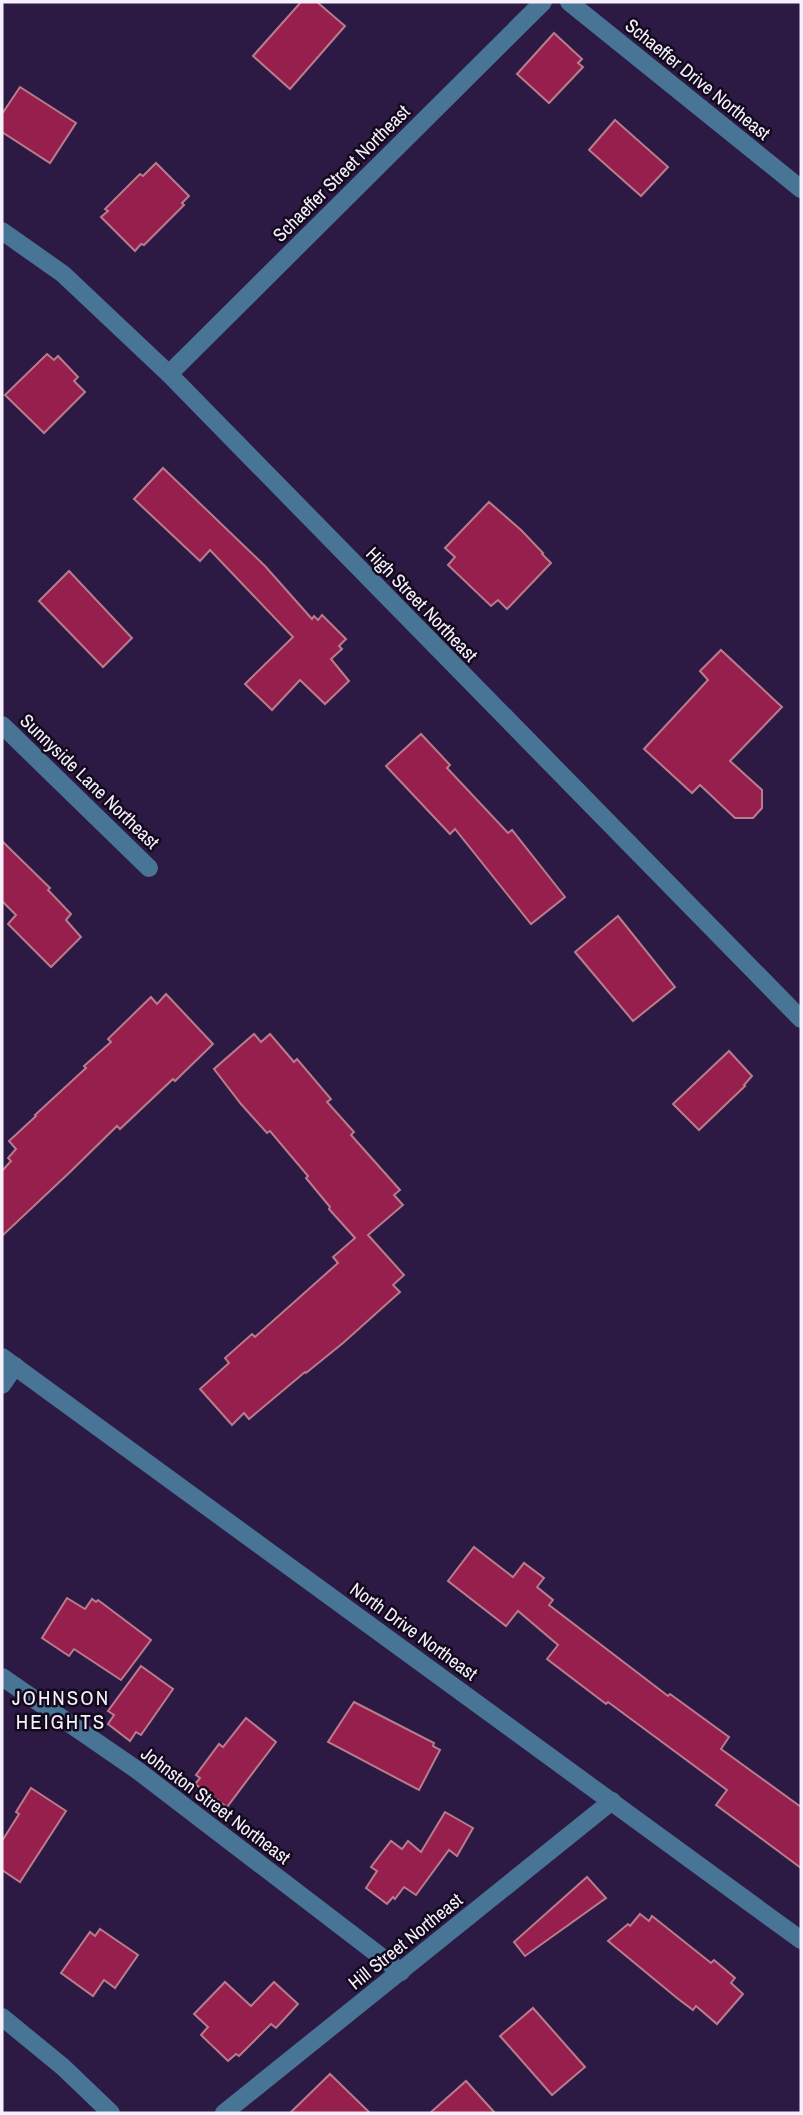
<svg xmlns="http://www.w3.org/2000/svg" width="803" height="2115" viewBox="0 0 803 2115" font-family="'Archivo Narrow',sans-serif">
  <rect width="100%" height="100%" fill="#2d1a44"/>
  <g fill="#961f4e" stroke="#b97c8c" stroke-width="2">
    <path d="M301 2H317L345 26 290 89 253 56Z"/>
    <path d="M554 33 582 59 578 63 583 67 549 103 517 74Z"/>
    <path d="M20 87 76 123 50 163 2 132V114Z"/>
    <path d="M615 120 668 167 641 196 589 150Z"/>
    <path d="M156 163 189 196 182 203 184 205 144 245 141 244 135 251 101 217 108 211 105 209 140 174 143 176Z"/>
    <path d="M47 354 54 360 58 356 78 377 74 381 85 392 44 433 5 395Z"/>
    <path d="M163 468 265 566 312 619 314 616 318 620 322 615 346 639 339 646 342 649 331 659 349 681 325 704 300 680 272 710 245 684 293 637 210 550 200 561 134 499Z"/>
    <path d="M489 502 521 530 543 553 542 554 551 563 507 609 498 600 491 606 448 565 455 557 445 548Z"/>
    <path d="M69 571 132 638 103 667 39 601Z"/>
    <path d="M721 650 782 707 730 761 762 790V808L753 818H735L700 785 692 793 644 749 708 680 700 671Z"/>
    <path d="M421 734 450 765 447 768 508 833 512 830 565 897 531 924 455 829 450 834 386 766Z"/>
    <path d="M2 841 50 888 48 890 71 914 66 920 81 937 51 967 8 924 16 915 2 901Z"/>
    <path d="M618 916 675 987 633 1021 575 952Z"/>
    <path d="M166 994 213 1044 175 1081 173 1079 120 1129 117 1126 70 1172 2 1236V1171L11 1161 8 1158 16 1149 9 1141 36 1116 35 1115 86 1068 84 1066 111 1042 108 1039 151 997 157 1004Z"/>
    <path d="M254 1034 261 1042 270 1034 294 1062 297 1059 331 1099 327 1102 354 1132 351 1135 400 1190 394 1195 403 1205 368 1235 404 1275 393 1285 400 1292 343 1343 306 1373 305 1372 249 1419 244 1413 232 1425 200 1389 229 1363 225 1358 252 1334 255 1337 338 1263 333 1257 355 1238 329 1209 330 1207 306 1178 308 1176 270 1131 267 1133 241 1104 214 1069Z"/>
    <path d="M729 1051 752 1076 744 1085 745 1086 699 1130 673 1104Z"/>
    <path d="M474 1547 513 1577 524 1563 544 1578 537 1587 553 1600 549 1605 668 1696 670 1694 729 1737 721 1749 801 1807V1868L716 1805 727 1790 608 1702 606 1704 547 1659 558 1645 518 1611 506 1626 448 1581Z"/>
    <path d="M67 1598 85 1609 92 1599 96 1602 98 1600 151 1640 121 1680 74 1649 69 1656 42 1638Z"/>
    <path d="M141 1666 173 1689 141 1735 136 1732 130 1741 108 1724 114 1715 108 1711Z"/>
    <path d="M354 1702 434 1743 433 1746 440 1750 419 1790 328 1742Z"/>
    <path d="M246 1718 276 1742 227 1807 195 1784 200 1778 196 1775 219 1744 223 1747Z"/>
    <path d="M31 1788 66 1811 20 1882 2 1870V1841L19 1814 16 1812Z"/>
    <path d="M445 1812 473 1828 457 1856 449 1850 416 1895 404 1887 395 1899 393 1897 387 1904 366 1888 377 1871 371 1867 391 1841 402 1849 408 1841 421 1852Z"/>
    <path d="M587 1877 606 1898 525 1956 514 1942Z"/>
    <path d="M640 1914 649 1921 652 1916 711 1963 714 1960 735 1978 731 1983 743 1994 717 2024 696 2006 693 2010 677 1998 608 1941 628 1924 630 1926Z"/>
    <path d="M100 1929 138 1955 115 1988 104 1980 93 1996 61 1973 90 1932 95 1936Z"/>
    <path d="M225 1982 251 2006 274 1982 298 2004 276 2028 271 2024 239 2056 236 2054 228 2061 201 2035 208 2027 194 2014Z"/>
    <path d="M533 2008 585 2067 552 2095 500 2036Z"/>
    <path d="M330 2074 370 2113H290Z"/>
    <path d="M466 2081 495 2113H430Z"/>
  </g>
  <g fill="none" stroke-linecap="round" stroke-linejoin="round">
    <g stroke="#487495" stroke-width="18">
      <path d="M569 2 801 189"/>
      <path d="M2 231 63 274 169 374 801 1019"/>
      <path d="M169 374 543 2"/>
      <path d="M2 725 149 868"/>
      <path d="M2 1357 801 1940"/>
      <path d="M2 1385 15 1366"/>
      <path d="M2 1677 137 1770 401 1972"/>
      <path d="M2 2017 63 2067 111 2113"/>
      <path d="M224 2113 612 1801"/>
    </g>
  </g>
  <g text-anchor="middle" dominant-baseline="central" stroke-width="5" stroke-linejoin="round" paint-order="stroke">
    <g font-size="19" fill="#f5f0fc" stroke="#120a1c">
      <text transform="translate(698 79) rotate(39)">Schaeffer Drive Northeast</text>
      <text transform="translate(341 173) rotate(-45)">Schaeffer Street Northeast</text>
      <text transform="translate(422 604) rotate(46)">High Street Northeast</text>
      <text transform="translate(90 781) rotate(44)">Sunnyside Lane Northeast</text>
      <text transform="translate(414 1631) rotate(36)">North Drive Northeast</text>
      <text transform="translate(216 1805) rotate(37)">Johnston Street Northeast</text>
      <text transform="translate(405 1941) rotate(-39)">Hill Street Northeast</text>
    </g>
    <g font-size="21" letter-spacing="2" fill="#f5f0fc" stroke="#120a1c">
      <text x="61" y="1697">JOHNSON<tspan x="61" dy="24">HEIGHTS</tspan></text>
    </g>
  </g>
  <rect width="803" height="2115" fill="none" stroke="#f5f0fc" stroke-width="7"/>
</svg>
